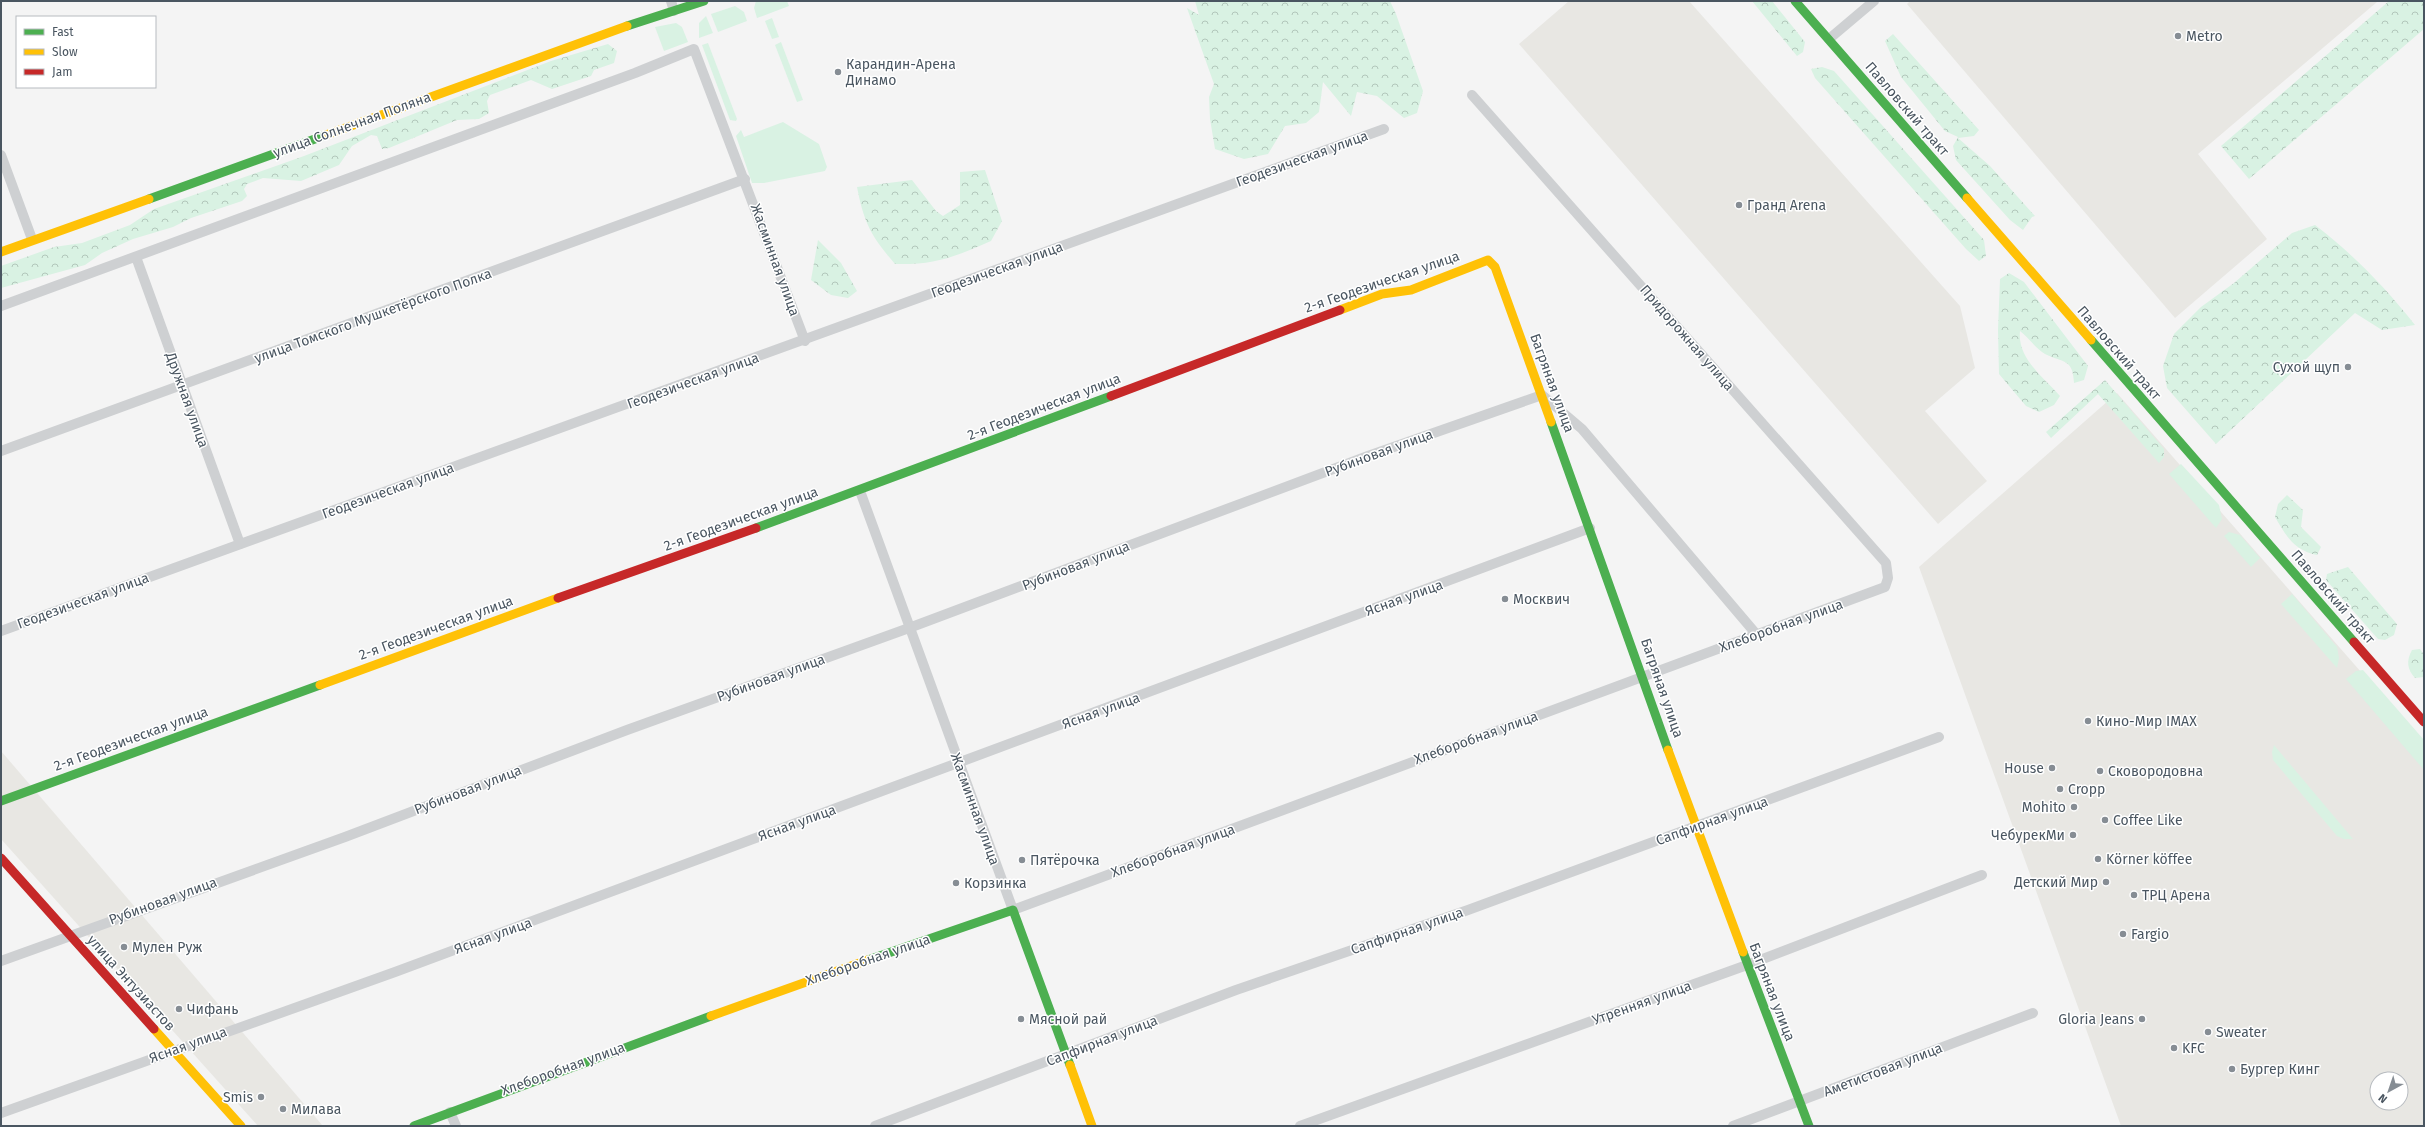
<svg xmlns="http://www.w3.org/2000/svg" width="2425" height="1127" viewBox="0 0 2425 1127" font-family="'Fira Sans',sans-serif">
  <defs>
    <pattern id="forest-crowns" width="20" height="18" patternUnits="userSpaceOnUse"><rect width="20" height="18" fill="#d9f2e3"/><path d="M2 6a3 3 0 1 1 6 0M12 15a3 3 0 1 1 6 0" fill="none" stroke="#b2c7bb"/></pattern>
  </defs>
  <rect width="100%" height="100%" fill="#f4f4f4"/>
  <g fill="#e8e7e3" fill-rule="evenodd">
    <path d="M1569 1H1689L1960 306 1975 368 1925 411 1987 481 1938 524 1519 44Z"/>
    <path d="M1910 1H2376L2377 2 2198 154 2267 239 2175 318 1907 4Z"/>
    <path d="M2117 393 2424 744V1126H2121L1919 567ZM2377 1079H2401V1103H2377Z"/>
    <path d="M1 751 323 1126H258L1 839Z"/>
  </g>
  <g fill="#d9f2e3">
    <path d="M756 1H787L789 6 757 18 754 8Z"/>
    <path d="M735 6 744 12 747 21 718 32 711 14Z"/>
    <path d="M706 16 713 33 699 38V23Z"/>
    <path d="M772 18 779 37 772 39 765 21Z"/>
    <path d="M676 23 682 27 688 42 664 51 655 27Z"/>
    <path d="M781 42 803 100 797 102 775 45Z"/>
    <path d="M708 43 737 119 736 121 730 120 702 45Z"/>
    <path d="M783 122 819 144 827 167 825 171 764 183H752L736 136 741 130 744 137Z"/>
    <path d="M2181 464 2219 505 2222 519 2216 528 2169 474Z"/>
    <path d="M2229 532 2240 535 2260 558 2251 567 2224 536Z"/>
    <path d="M2292 594 2337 647 2339 658 2337 668 2281 604Z"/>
    <path d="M2363 670 2424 740V770L2346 679 2356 671Z"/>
    <path d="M2274 745 2353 839H2344L2337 836 2273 760 2272 752Z"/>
  </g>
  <g fill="url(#forest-crowns)">
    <path d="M1195 1H1390L1396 14 1423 91 1417 113 1404 118 1377 96 1357 92 1351 116 1323 82 1319 112 1306 123 1285 126 1268 154 1244 159 1215 149 1210 119 1209 97 1214 84 1187 8 1199 15Z"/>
    <path d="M1752 1H1772L1805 42 1803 52 1797 56Z"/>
    <path d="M2389 1H2424V29L2249 179 2221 146Z"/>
    <path d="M1893 34 1979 130 1974 136 1958 138 1990 166 2035 216 2032 217 2023 230 2010 220 1956 160 1953 146 1958 137 1945 131 1901 77 1885 41Z"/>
    <path d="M608 44 617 51 614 63 594 70 591 76 552 89 531 80 490 95 487 101 489 113 479 119 457 120 389 148 382 149 377 136 371 135 352 146 339 165 301 181 263 178 247 184 244 189 247 196 242 201 191 218 173 227 133 239 102 253 85 265 1 288V266L54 247 82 243 130 225 154 209 304 156 551 61Z"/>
    <path d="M1822 67 1834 71 1984 240 1986 256 1979 261 1966 249 1815 78 1811 69Z"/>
    <path d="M985 170 1002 221 991 241C954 257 936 265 895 264 871 236 864 223 857 187L912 180 936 211 943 216 960 205V172Z"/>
    <path d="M2315 225C2354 255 2385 287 2415 325L2382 330 2355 313 2216 444 2167 388 2163 366 2174 334 2201 307 2234 283 2292 233Z"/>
    <path d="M818 240 841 263 857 291 848 298 831 295 811 280Z"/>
    <path d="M2009 273 2024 282 2088 366 2084 380 2074 383C2073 358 2063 363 2045 354 2036 349 2028 337 2020 331 2017 358 2043 377 2060 396L2054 405 2039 412 2026 406 1999 374 1998 330 2000 279Z"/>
    <path d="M2105 380 2164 449V457L2159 463 2098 394 2051 438 2046 432Z"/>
    <path d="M2287 495 2303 510 2301 527 2321 547 2317 555C2294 550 2286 536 2275 517L2278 504Z"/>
    <path d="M2348 567 2397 624 2394 635 2385 640 2378 639 2326 580 2327 574Z"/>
    <path d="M2420 649 2424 655V677L2415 678C2407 669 2406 661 2412 650Z"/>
  </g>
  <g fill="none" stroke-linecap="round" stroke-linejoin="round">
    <g stroke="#ced0d2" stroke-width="10">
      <path d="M671 1 674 11"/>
      <path d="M1829 39 1874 1"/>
      <path d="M1 155 32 239"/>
      <path d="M136 257 240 544"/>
      <path d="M1 306 635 73 694 49 805 341"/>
      <path d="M1 451 745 179"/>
      <path d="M860 491 1013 910 1885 587 1888 578 1886 563 1472 95"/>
      <path d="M1 631 1384 129"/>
      <path d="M1 961 345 837 627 730 909 628 1368 456 1542 395 1582 429 1757 635"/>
      <path d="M450 1112 456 1126"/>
      <path d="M1 1113 395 972 1590 528"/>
      <path d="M875 1126 1236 990 1468 910 1939 737"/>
      <path d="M1300 1126 1747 965 1982 875"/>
      <path d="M1733 1126 2033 1013"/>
    </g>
    <g stroke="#4caf50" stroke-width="9">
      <path d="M1795 1 1967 198"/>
      <path d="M627 26 704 1"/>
      <path d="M149 199 326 135"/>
      <path d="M2091 340 2354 642"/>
      <path d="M1551 422 1668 750"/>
      <path d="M756 528 1111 396"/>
      <path d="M1 801 320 685"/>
      <path d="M1743 952 1809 1126"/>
      <path d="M868 960 1013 910 1070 1065"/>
      <path d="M414 1126 711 1016"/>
    </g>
    <g stroke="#ffc107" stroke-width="9">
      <path d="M326 135 627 26"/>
      <path d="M1967 198 2091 340"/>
      <path d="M1 252 149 199"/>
      <path d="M1340 310 1382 294 1411 290 1488 260 1495 267 1551 422"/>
      <path d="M320 685 558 598"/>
      <path d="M1668 750 1743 952"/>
      <path d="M711 1016 868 960"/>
      <path d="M154 1029 241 1126"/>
      <path d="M1070 1065 1092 1126"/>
    </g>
    <g stroke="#c62828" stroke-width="9">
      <path d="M1111 396 1340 310"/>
      <path d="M558 598 756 528"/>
      <path d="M2354 642 2424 722"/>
      <path d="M1 858 154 1029"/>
    </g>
  </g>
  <g fill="#868d94" stroke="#fff" stroke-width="1.5">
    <circle cx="2178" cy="36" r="4"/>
    <circle cx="838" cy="72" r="4"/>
    <circle cx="1739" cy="205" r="4"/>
    <circle cx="2348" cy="367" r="4"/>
    <circle cx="1505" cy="599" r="4"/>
    <circle cx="2088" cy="721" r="4"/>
    <circle cx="2052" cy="768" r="4"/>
    <circle cx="2100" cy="771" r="4"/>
    <circle cx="2060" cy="789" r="4"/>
    <circle cx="2074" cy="807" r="4"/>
    <circle cx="2105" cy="820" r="4"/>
    <circle cx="2073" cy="835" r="4"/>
    <circle cx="2098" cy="859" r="4"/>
    <circle cx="1022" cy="860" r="4"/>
    <circle cx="2106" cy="882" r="4"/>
    <circle cx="956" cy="883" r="4"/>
    <circle cx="2134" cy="895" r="4"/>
    <circle cx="2123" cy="934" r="4"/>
    <circle cx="124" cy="947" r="4"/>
    <circle cx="179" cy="1009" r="4"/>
    <circle cx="1021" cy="1019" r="4"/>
    <circle cx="2142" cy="1019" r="4"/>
    <circle cx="2208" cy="1032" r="4"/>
    <circle cx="2174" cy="1048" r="4"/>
    <circle cx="2232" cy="1069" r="4"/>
    <circle cx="261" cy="1097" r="4"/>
    <circle cx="283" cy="1109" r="4"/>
  </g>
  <g text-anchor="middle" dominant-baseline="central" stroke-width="3" stroke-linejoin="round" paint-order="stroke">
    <g font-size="14" fill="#4a5661" stroke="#fff" text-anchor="start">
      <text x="2186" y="36">Metro</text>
      <text x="846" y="64">Карандин-Арена<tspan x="846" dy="16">Динамо</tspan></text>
      <text x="1747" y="205">Гранд Arena</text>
      <text x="2340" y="367" text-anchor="end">Сухой щуп</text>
      <text x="1513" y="599">Москвич</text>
      <text x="2096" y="721">Кино-Мир IMAX</text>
      <text x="2044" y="768" text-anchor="end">House</text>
      <text x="2108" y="771">Сковородовна</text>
      <text x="2068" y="789">Cropp</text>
      <text x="2066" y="807" text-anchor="end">Mohito</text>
      <text x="2113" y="820">Coffee Like</text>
      <text x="2065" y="835" text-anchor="end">ЧебурекМи</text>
      <text x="2106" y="859">Körner köffee</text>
      <text x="1030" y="860">Пятёрочка</text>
      <text x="2098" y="882" text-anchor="end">Детский Мир</text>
      <text x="964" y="883">Корзинка</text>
      <text x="2142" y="895">ТРЦ Арена</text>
      <text x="2131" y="934">Fargio</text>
      <text x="132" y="947">Мулен Руж</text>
      <text x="187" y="1009">Чифань</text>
      <text x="1029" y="1019">Мясной рай</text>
      <text x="2134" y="1019" text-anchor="end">Gloria Jeans</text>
      <text x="2216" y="1032">Sweater</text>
      <text x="2182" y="1048">KFC</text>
      <text x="2240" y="1069">Бургер Кинг</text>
      <text x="253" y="1097" text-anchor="end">Smis</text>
      <text x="291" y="1109">Милава</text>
    </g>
    <g font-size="14" fill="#4a5661" stroke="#fff">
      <text transform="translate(1907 109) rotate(49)">Павловский тракт</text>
      <text transform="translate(352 125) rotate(-20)">улица Солнечная Поляна</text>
      <text transform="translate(1302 159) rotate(-20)">Геодезическая улица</text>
      <text transform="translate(775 260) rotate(70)">Жасминная улица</text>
      <text transform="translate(997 270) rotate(-20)">Геодезическая улица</text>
      <text transform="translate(1382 282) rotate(-19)">2-я Геодезическая улица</text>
      <text transform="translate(373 316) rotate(-20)">улица Томского Мушкетёрского Полка</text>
      <text transform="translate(1687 338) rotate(49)">Придорожная улица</text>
      <text transform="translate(2119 353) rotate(49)">Павловский тракт</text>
      <text transform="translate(693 381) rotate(-20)">Геодезическая улица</text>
      <text transform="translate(1552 383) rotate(70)">Багряная улица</text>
      <text transform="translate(187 400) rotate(70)">Дружная улица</text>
      <text transform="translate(1044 407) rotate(-21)">2-я Геодезическая улица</text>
      <text transform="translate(1379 453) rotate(-20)">Рубиновая улица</text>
      <text transform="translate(388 491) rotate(-20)">Геодезическая улица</text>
      <text transform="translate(741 519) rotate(-20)">2-я Геодезическая улица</text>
      <text transform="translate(1076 566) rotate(-21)">Рубиновая улица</text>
      <text transform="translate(2333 597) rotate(49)">Павловский тракт</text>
      <text transform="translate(1404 598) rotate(-20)">Ясная улица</text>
      <text transform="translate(83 601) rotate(-20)">Геодезическая улица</text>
      <text transform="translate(1781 626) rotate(-20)">Хлеборобная улица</text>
      <text transform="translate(436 628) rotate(-20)">2-я Геодезическая улица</text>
      <text transform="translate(771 678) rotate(-20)">Рубиновая улица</text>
      <text transform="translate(1662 688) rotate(71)">Багряная улица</text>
      <text transform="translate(1101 711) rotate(-20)">Ясная улица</text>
      <text transform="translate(1476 738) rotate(-20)">Хлеборобная улица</text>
      <text transform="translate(131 739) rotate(-20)">2-я Геодезическая улица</text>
      <text transform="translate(468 790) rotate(-21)">Рубиновая улица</text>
      <text transform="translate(975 809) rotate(70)">Жасминная улица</text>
      <text transform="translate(1712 821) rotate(-20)">Сапфирная улица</text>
      <text transform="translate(797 823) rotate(-20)">Ясная улица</text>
      <text transform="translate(1173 851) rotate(-20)">Хлеборобная улица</text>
      <text transform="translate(163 901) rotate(-20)">Рубиновая улица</text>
      <text transform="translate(1407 931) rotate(-19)">Сапфирная улица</text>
      <text transform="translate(493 936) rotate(-20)">Ясная улица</text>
      <text transform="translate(868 960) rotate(-19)">Хлеборобная улица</text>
      <text transform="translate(131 983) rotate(48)">улица Энтузиастов</text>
      <text transform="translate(1772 992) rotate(69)">Багряная улица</text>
      <text transform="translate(1642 1003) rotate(-20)">Утренняя улица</text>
      <text transform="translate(1102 1041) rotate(-21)">Сапфирная улица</text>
      <text transform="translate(188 1045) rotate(-20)">Ясная улица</text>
      <text transform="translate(563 1069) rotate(-20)">Хлеборобная улица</text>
      <text transform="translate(1883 1070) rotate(-21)">Аметистовая улица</text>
    </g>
  </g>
  <rect width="2425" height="1127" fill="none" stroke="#4a5661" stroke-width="4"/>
  <rect x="16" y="16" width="140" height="72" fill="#ffffff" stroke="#b7bbc0"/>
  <rect x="24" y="29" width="20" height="6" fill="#4caf50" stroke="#b7bbc0"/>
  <text x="52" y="36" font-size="12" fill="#4a5661">Fast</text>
  <rect x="24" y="49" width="20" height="6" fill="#ffc107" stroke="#b7bbc0"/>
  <text x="52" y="56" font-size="12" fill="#4a5661">Slow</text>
  <rect x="24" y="69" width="20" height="6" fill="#c62828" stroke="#b7bbc0"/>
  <text x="52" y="76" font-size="12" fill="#4a5661">Jam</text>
  <g transform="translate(2389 1091) rotate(220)"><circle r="19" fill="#ffffff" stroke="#b7bbc0"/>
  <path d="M0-3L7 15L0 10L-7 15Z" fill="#868d94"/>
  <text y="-6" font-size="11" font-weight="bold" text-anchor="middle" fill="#4a5661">N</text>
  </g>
</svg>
